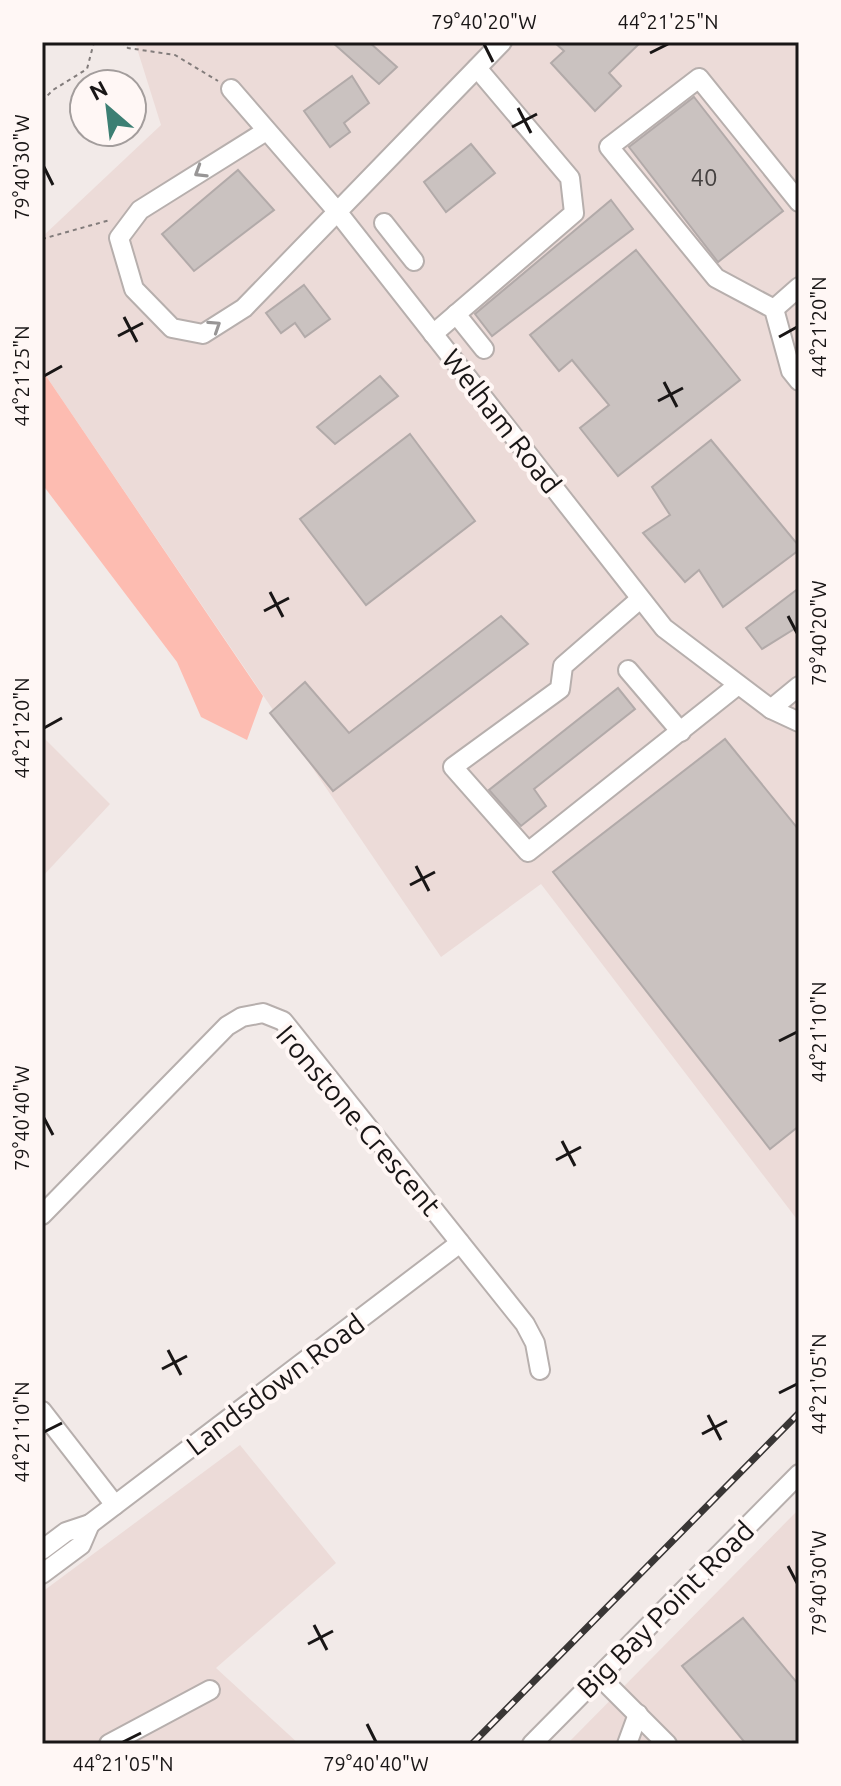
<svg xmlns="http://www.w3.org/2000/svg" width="841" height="1786" viewBox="0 0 841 1786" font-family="Ubuntu,sans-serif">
  <rect width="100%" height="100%" fill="#f2eae8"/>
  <g fill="#ecdbd8">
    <path d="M135 42H799V1222L541 884 441 957 42 370V237L161 125Z"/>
    <path d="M42 736 110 804 42 877Z"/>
    <path d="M240 1445 336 1563 216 1668 299 1744H42V1592Z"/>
    <path d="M799 1509V1744H567Z"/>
  </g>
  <path fill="#fdbcb1" d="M42 370 263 696 247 740 201 717 177 662 42 484Z"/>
  <g fill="#cac2c0" stroke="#b2aaa9" stroke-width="2">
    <path d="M332 42H369L397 67 379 84Z"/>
    <path d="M554 42H641L609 73 621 86 595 111 551 63 564 51Z"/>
    <path d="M352 76 369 103 344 123 350 132 330 147 304 111Z"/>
    <path d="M694 97 783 211 718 262 629 147Z"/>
    <path d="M471 144 495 173 446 212 424 182Z"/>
    <path d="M238 170 274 210 194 271 162 234Z"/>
    <path d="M611 200 633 229 492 336 475 314Z"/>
    <path d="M636 250 740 380 618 476 580 428 609 405 572 360 559 371 530 335Z"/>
    <path d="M304 285 330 319 305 337 295 323 281 333 266 313Z"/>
    <path d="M380 376 398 396 335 444 317 427Z"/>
    <path d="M410 434 475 521 366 605 300 519Z"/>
    <path d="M711 440 799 546V550L723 607 699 570 685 582 643 533 670 515 652 487Z"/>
    <path d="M799 588V626L762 649 746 628Z"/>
    <path d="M501 616 528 644 333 791 270 713 305 682 349 733Z"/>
    <path d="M618 688 635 709 534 789 546 806 521 826 489 790Z"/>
    <path d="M725 739 799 830V1126L770 1149 553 872Z"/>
    <path d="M743 1618 799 1685V1744H746L682 1666Z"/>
  </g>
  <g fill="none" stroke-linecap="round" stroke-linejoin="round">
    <defs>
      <g id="minor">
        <path d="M231 89 336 210 664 628 771 709 799 722"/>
        <path d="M266 131 140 210 119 238 134 289 172 328 203 334 244 308 502 42"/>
        <path d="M799 202 699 78 609 147 716 278 774 309 791 371 799 381"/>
        <path d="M384 223 414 261"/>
        <path d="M774 309 799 287"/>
        <path d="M456 314 484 349"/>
        <path d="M433 334 574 213 570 178 477 68"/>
        <path d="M639 600 563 666 560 689 453 767 528 852 738 685"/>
        <path d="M628 670 681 732"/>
        <path d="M771 709 799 686"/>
        <path d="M42 1215 227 1026 242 1017 263 1013 283 1021 525 1324 535 1343 540 1370"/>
        <path d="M42 1411 115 1505"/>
        <path d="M90 1524 460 1243"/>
        <path d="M42 1550 66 1532 90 1524 81 1545 42 1574"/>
        <path d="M599 1676 667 1744"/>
        <path d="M109 1744 210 1690"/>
        <path d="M532 1744 799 1474"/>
        <path d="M627 1744 638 1714"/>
      </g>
    </defs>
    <use href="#minor" stroke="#b7afad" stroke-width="22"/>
    <g stroke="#827c7b" stroke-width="2" stroke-dasharray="4 4" stroke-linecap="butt">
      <path d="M121 42 128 48 175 55 218 81"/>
      <path d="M42 101 53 90 87 69 94 42"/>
      <path d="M42 239 110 220"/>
    </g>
    <use href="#minor" stroke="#fff" stroke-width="18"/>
    <defs>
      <path id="rail" d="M472 1744 799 1413"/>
    </defs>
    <use href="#rail" stroke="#393635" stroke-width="7"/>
    <use href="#rail" stroke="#fff7f5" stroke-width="4" stroke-dasharray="12" stroke-linecap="butt"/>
  </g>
  <defs><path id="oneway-chevron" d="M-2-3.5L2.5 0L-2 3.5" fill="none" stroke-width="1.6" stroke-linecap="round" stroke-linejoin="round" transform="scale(2)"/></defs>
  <g stroke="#989696">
    <use href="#oneway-chevron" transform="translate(200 172) rotate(148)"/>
    <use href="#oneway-chevron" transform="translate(215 326) rotate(-33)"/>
  </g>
  <path fill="none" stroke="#191616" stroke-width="3" d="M484 44 493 62M650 53 668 44M518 108 531 133M512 127 537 114M44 167 53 185M124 317 137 342M118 336 143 323M779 337 797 327M44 376 62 366M664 382 677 407M658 401 683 388M270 592 283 617M264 611 289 598M788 616 797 633M44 728 62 718M416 866 429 891M410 885 435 872M779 1041 797 1032M44 1118 53 1135M562 1141 575 1166M556 1160 581 1147M168 1350 181 1375M162 1369 187 1356M779 1393 797 1384M708 1415 721 1440M44 1432 62 1423M702 1434 727 1421M788 1566 797 1583M314 1625 327 1650M308 1644 333 1631M367 1724 376 1742M123 1742 141 1733"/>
  <g text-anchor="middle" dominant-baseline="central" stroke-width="8" stroke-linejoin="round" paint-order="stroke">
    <g font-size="24" fill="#454140">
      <text x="704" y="177">40</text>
    </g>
    <g font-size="28" fill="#191616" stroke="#fff7f5">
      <text transform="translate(502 421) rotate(52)">Welham Road</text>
      <text transform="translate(359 1120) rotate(50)">Ironstone Crescent</text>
      <text transform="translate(275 1384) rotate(-37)">Landsdown Road</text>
      <text transform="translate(665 1609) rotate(-45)">Big Bay Point Road</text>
    </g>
  </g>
  <rect width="841" height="1786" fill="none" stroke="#fff7f5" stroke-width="88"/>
  <g transform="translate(108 108) rotate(332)"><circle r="38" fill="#fff7f5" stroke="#a39d9c" stroke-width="2"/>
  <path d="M0-6L14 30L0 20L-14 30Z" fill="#3c7f73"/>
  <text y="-12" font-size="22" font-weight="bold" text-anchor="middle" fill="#191616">N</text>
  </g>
  <rect x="44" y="44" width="753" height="1698" fill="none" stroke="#191616" stroke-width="3"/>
  <g font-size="20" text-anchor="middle" fill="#191616">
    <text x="484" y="29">79°40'20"W</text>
    <text x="668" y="29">44°21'25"N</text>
    <text transform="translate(22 167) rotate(-90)" y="7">79°40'30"W</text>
    <text transform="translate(819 327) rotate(-90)" y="7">44°21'20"N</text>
    <text transform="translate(22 376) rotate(-90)" y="7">44°21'25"N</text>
    <text transform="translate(819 633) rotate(-90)" y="7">79°40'20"W</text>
    <text transform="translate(22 728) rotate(-90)" y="7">44°21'20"N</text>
    <text transform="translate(819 1032) rotate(-90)" y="7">44°21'10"N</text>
    <text transform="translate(22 1118) rotate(-90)" y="7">79°40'40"W</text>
    <text transform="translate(819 1384) rotate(-90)" y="7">44°21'05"N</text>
    <text transform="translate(22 1432) rotate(-90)" y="7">44°21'10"N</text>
    <text transform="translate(819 1583) rotate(-90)" y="7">79°40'30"W</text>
    <text x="123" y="1771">44°21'05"N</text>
    <text x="376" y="1771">79°40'40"W</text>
  </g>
</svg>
